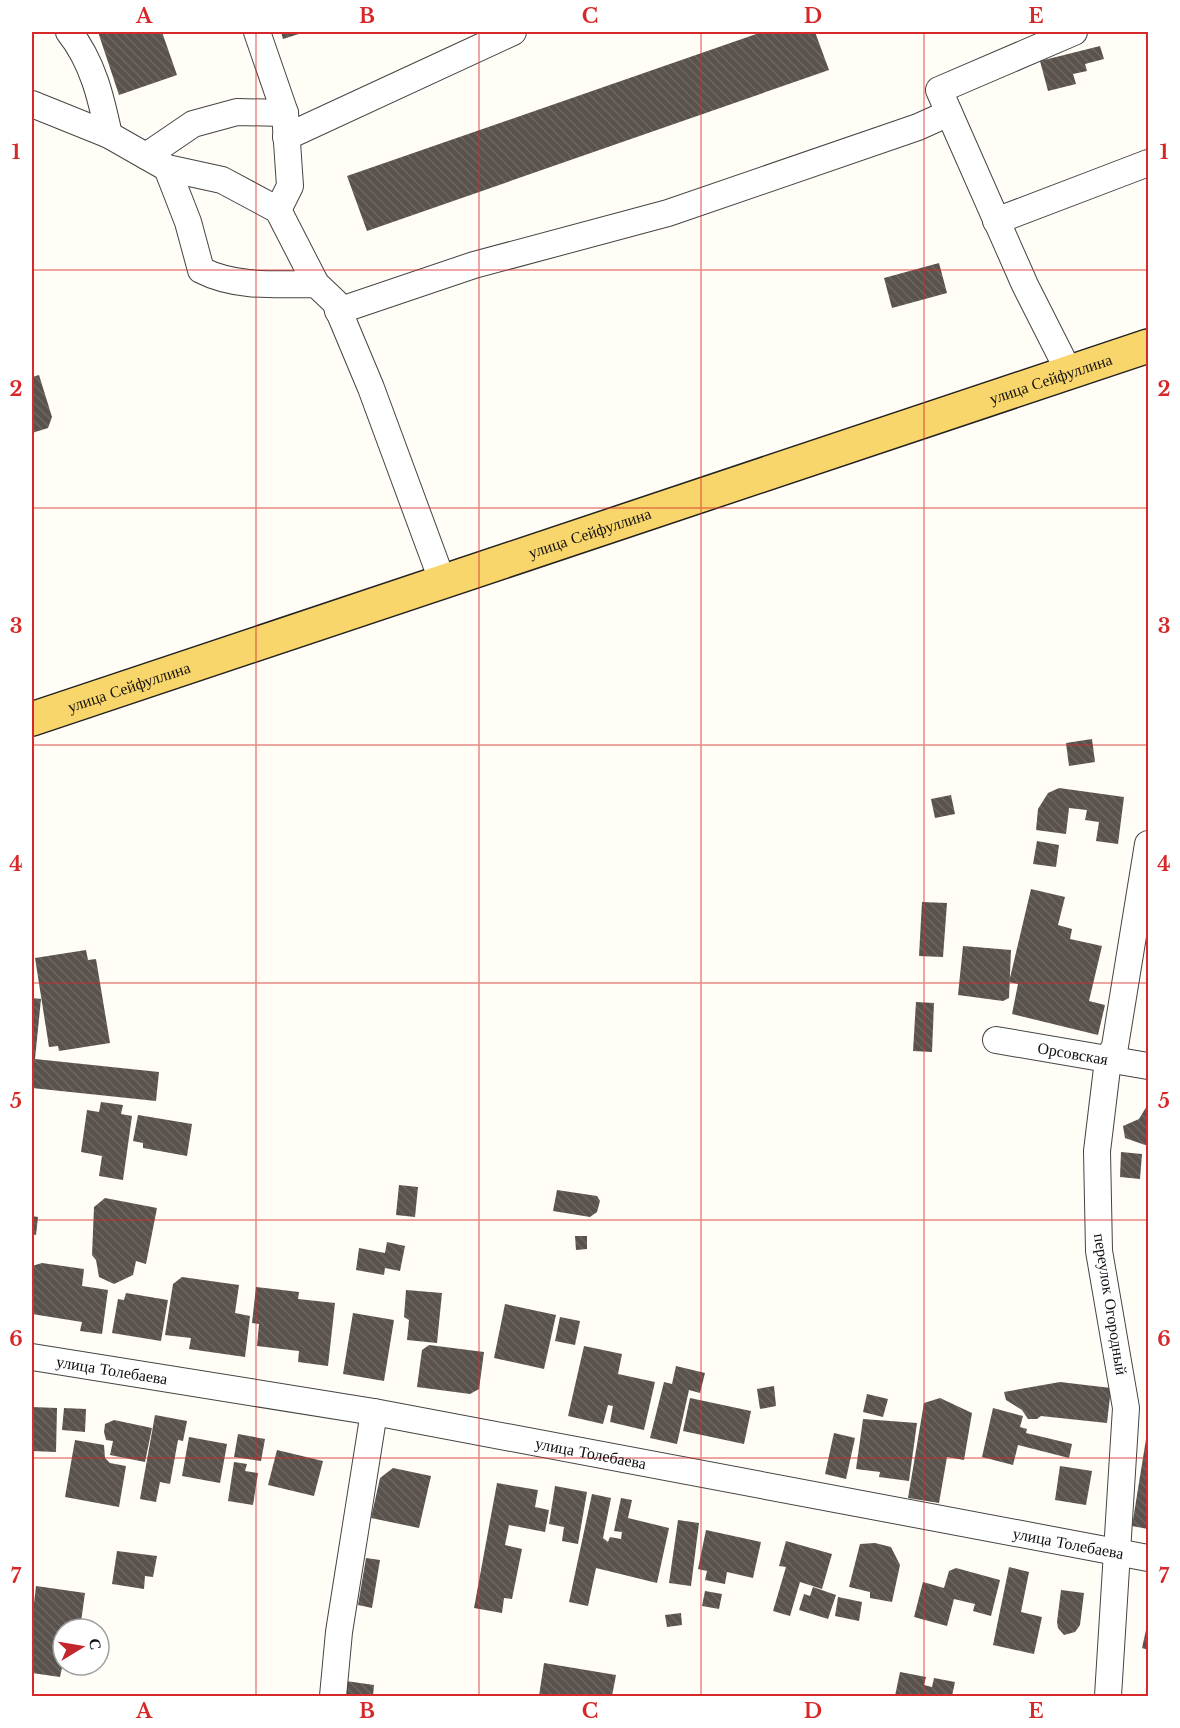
<svg xmlns="http://www.w3.org/2000/svg" width="1180" height="1728" viewBox="0 0 1180 1728" font-family="'Libre Baskerville',serif">
  <defs>
    <pattern id="building-back-hatch" width="6" height="6" patternUnits="userSpaceOnUse" patternTransform="scale(1.5)"><rect width="6" height="6" fill="#5a524d"/><path d="M-1 5l2 2M0 0l6 6M5-1l2 2" fill="none" stroke="#6d6662"/></pattern>
  </defs>
  <rect width="100%" height="100%" fill="#fffdf5"/>
  <g fill="url(#building-back-hatch)">
    <path d="M98 32H162L177 75 119 95Z"/>
    <path d="M281 32H305L283 39Z"/>
    <path d="M762 32H815L829 70 367 231 347 176Z"/>
    <path d="M1100 46 1104 59 1085 64 1087 71 1073 74 1076 84 1048 91 1040 61Z"/>
    <path d="M939 263 947 293 892 308 884 278Z"/>
    <path d="M39 375 52 417 48 428 32 433V377Z"/>
    <path d="M1092 739 1095 762 1069 766 1066 743Z"/>
    <path d="M1059 788 1124 797 1118 844 1096 841 1099 822 1085 820 1087 810 1069 808 1066 834 1036 830 1038 809 1048 793Z"/>
    <path d="M951 795 955 814 935 818 931 799Z"/>
    <path d="M1037 841 1059 845 1056 867 1033 864Z"/>
    <path d="M1031 889 1065 897 1058 925 1072 929 1070 939 1102 946 1089 1001 1105 1005 1098 1035 1012 1014 1018 984 1009 982Z"/>
    <path d="M922 902 947 903 943 957 919 956Z"/>
    <path d="M963 946 1011 950 1009 998 1003 1001 958 995Z"/>
    <path d="M86 950 88 960 96 959 110 1043 59 1051 58 1046 49 1047 35 958Z"/>
    <path d="M32 998 41 999 35 1059 159 1072 156 1101 32 1088Z"/>
    <path d="M916 1002 934 1003 932 1052 913 1051Z"/>
    <path d="M101 1102 123 1105 121 1114 132 1116 123 1180 99 1176 102 1156 81 1152 87 1110 99 1112Z"/>
    <path d="M1148 1104V1146L1125 1138 1123 1126 1139 1119Z"/>
    <path d="M138 1115 192 1124 187 1156 143 1148V1143L133 1141Z"/>
    <path d="M1121 1152 1142 1154 1140 1179 1120 1177Z"/>
    <path d="M399 1185 418 1187 415 1217 396 1215Z"/>
    <path d="M557 1190 597 1196 600 1201 597 1212 590 1217 553 1211Z"/>
    <path d="M105 1198 157 1208 146 1264 136 1261 133 1275 114 1284 99 1277 96 1260 92 1255 94 1207Z"/>
    <path d="M32 1216 38 1217 36 1235 32 1234Z"/>
    <path d="M575 1236H587V1249L576 1250Z"/>
    <path d="M387 1242 405 1246 400 1271 385 1268 384 1275 356 1270 359 1248 385 1253Z"/>
    <path d="M42 1263 84 1269 82 1286 108 1290 102 1334 80 1331 82 1322 32 1314V1266Z"/>
    <path d="M182 1277 239 1285 235 1313 250 1316 245 1357 189 1349 191 1338 165 1335 173 1284Z"/>
    <path d="M256 1287 299 1292 298 1299 335 1303 328 1366 298 1362 299 1351 257 1346 259 1324 252 1323Z"/>
    <path d="M406 1290 442 1293 437 1343 407 1340 409 1320 404 1317Z"/>
    <path d="M126 1293 168 1300 161 1341 112 1333 118 1299 124 1300Z"/>
    <path d="M505 1304 556 1315 544 1369 494 1358Z"/>
    <path d="M353 1313 394 1320 384 1381 343 1374Z"/>
    <path d="M560 1317 580 1321 575 1345 555 1341Z"/>
    <path d="M429 1345 484 1352 479 1389 470 1394 417 1387 422 1350Z"/>
    <path d="M584 1346 622 1354 618 1374 655 1382 644 1430 610 1422 613 1406 608 1405 603 1424 568 1416Z"/>
    <path d="M676 1366 705 1373 700 1393 689 1390 677 1444 650 1438 664 1382 672 1384Z"/>
    <path d="M1060 1382 1111 1388 1107 1423 1041 1416 1037 1419H1028L1022 1410 1006 1400 1004 1392Z"/>
    <path d="M774 1386 776 1406 760 1409 757 1389Z"/>
    <path d="M867 1394 888 1399 883 1417 863 1412Z"/>
    <path d="M690 1398 751 1411 744 1444 683 1431Z"/>
    <path d="M940 1398 972 1413 964 1460 947 1457 939 1503 908 1498 924 1403Z"/>
    <path d="M32 1407 57 1408 56 1452 32 1451Z"/>
    <path d="M64 1408 86 1409 85 1432 62 1430Z"/>
    <path d="M993 1408 1023 1416 1020 1427 1027 1429 1026 1433 1072 1444 1069 1458 1018 1445 1013 1465 982 1457Z"/>
    <path d="M155 1415 187 1421 183 1441 178 1440 170 1484 160 1482 156 1502 140 1499Z"/>
    <path d="M863 1419 917 1423 909 1481 879 1477 880 1472 856 1469Z"/>
    <path d="M114 1420 152 1428 145 1462 110 1455 113 1441 106 1440 104 1432 105 1424Z"/>
    <path d="M834 1433 855 1438 846 1479 825 1474Z"/>
    <path d="M1147 1433H1148V1529L1132 1526Z"/>
    <path d="M238 1434 265 1439 261 1461 234 1457Z"/>
    <path d="M189 1437 227 1444 220 1483 182 1476Z"/>
    <path d="M75 1440 104 1445 105 1458 110 1463 126 1466 119 1507 65 1497Z"/>
    <path d="M277 1450 323 1461 314 1496 268 1485Z"/>
    <path d="M234 1462 247 1464 245 1471 258 1473 253 1505 228 1501Z"/>
    <path d="M1060 1466 1092 1471 1086 1505 1055 1500Z"/>
    <path d="M393 1468 431 1476 419 1528 371 1518 380 1478Z"/>
    <path d="M497 1483 538 1490 535 1507 549 1510 545 1532 509 1525 505 1545 522 1549 512 1599 504 1598 502 1613 474 1608Z"/>
    <path d="M555 1486 587 1492 578 1544 562 1541 564 1527 549 1524Z"/>
    <path d="M592 1494 611 1498 603 1538 608 1542 610 1537 621 1539 622 1532 614 1531 621 1498 632 1500 628 1518 669 1528 657 1583 596 1568 588 1606 569 1602Z"/>
    <path d="M678 1520 699 1523 691 1586 669 1583Z"/>
    <path d="M706 1530 761 1542 753 1578 727 1572 725 1584 705 1580 707 1571 698 1569Z"/>
    <path d="M786 1541 832 1554 822 1589 800 1582 790 1616 773 1611 786 1567 779 1566Z"/>
    <path d="M875 1543 891 1547 900 1565 892 1602 870 1598V1592L849 1587 860 1544Z"/>
    <path d="M117 1551 157 1556 153 1577 145 1576 144 1589 112 1584Z"/>
    <path d="M366 1558 380 1560 372 1608 358 1605Z"/>
    <path d="M1009 1567 1029 1572 1021 1612 1042 1617 1034 1654 993 1645Z"/>
    <path d="M956 1568 1000 1580 991 1616 973 1611 975 1604 954 1599 947 1626 914 1617 923 1582 944 1588 949 1571Z"/>
    <path d="M36 1586 85 1593 80 1629H63V1663L60 1677 32 1673V1620Z"/>
    <path d="M813 1587 836 1595 828 1619 799 1610 804 1594 810 1596Z"/>
    <path d="M1061 1590 1084 1593 1080 1625 1075 1632 1064 1635 1058 1628 1057 1622Z"/>
    <path d="M705 1591 722 1594 719 1609 702 1606Z"/>
    <path d="M838 1597 862 1602 859 1621 835 1616Z"/>
    <path d="M681 1613 682 1625 667 1627 665 1615Z"/>
    <path d="M1148 1621V1650L1142 1648Z"/>
    <path d="M544 1663 616 1675 612 1696H539Z"/>
    <path d="M900 1672 926 1677 924 1685 932 1687 934 1678 955 1682 952 1696H895Z"/>
    <path d="M346 1681 374 1685 373 1696H344Z"/>
  </g>
  <g fill="none" stroke-linecap="round" stroke-linejoin="round">
    <defs>
      <g id="minor">
        <path d="M69 32C93 62 101 98 109 135"/>
        <path d="M257 32 285 113 290 186 278 210"/>
        <path d="M32 104 109 135 167 168 188 222 201 270C236 288 278 284 316 284L335 302 371 388 443 583"/>
        <path d="M286 137 513 32"/>
        <path d="M146 156 193 124 237 112 285 113"/>
        <path d="M167 168 222 180 278 210 316 284"/>
        <path d="M996 221 1148 163"/>
        <path d="M338 311 474 265 668 213 918 127 949 113"/>
        <path d="M1069 372 1025 285 939 90 1074 32"/>
        <path id="s1" d="M996 1040 1148 1066"/>
        <path id="s2" d="M32 1357 374 1412 1148 1558"/>
        <path d="M333 1696 339 1632 374 1412"/>
        <path d="M1108 1696 1126 1408 1099 1251 1097 1151 1108 1060 1115 1046 1148 844"/>
      </g>
      <g id="primary">
        <path id="s3" d="M32 719 1148 346"/>
      </g>
    </defs>
    <use href="#minor" stroke="#444" stroke-width="28"/>
    <use href="#primary" stroke="#222" stroke-width="36"/>
    <use href="#minor" stroke="#fff" stroke-width="26"/>
    <use href="#primary" stroke="#f9d66b" stroke-width="33"/>
  </g>
  <path fill="none" stroke="#d62828" stroke-width="1.5" stroke-opacity="0.55" d="M256 32V1696M479 32V1696M701 32V1696M924 32V1696M32 270H1148M32 508H1148M32 745H1148M32 983H1148M32 1220H1148M32 1458H1148"/>
  <g text-anchor="middle" dominant-baseline="central" stroke-width="6" stroke-linejoin="round" paint-order="stroke">
    <g font-size="16" fill="#111" stroke="#fff">
      <text stroke="none"><textPath href="#s3" startOffset="1074">улица Сейфуллина</textPath></text>
      <text stroke="none"><textPath href="#s3" startOffset="588">улица Сейфуллина</textPath></text>
      <text stroke="none"><textPath href="#s3" startOffset="102">улица Сейфуллина</textPath></text>
      <text stroke="none"><textPath href="#s1" startOffset="78">Орсовская</textPath></text>
      <text transform="translate(1111 1304) rotate(81)">переулок Огородный</text>
      <text stroke="none"><textPath href="#s2" startOffset="81">улица Толебаева</textPath></text>
      <text stroke="none"><textPath href="#s2" startOffset="567">улица Толебаева</textPath></text>
      <text stroke="none"><textPath href="#s2" startOffset="1053">улица Толебаева</textPath></text>
    </g>
  </g>
  <rect width="1180" height="1728" fill="none" stroke="#ffffff" stroke-width="66"/>
  <g transform="translate(81 1647) rotate(79)"><circle r="28" fill="#ffffff" stroke="#a0a0a0" stroke-width="1.5"/>
  <path d="M0-4.5L10 22L0 15L-10 22Z" fill="#c4262e"/>
  <text y="-9" font-size="16" font-weight="bold" text-anchor="middle" fill="#111111">С</text>
  </g>
  <rect x="33" y="33" width="1114" height="1662" fill="none" stroke="#d62828" stroke-width="2"/>
  <g font-size="20" text-anchor="middle" font-weight="bold" fill="#d62828">
    <text x="144" y="23">A</text>
    <text x="367" y="23">B</text>
    <text x="590" y="23">C</text>
    <text x="813" y="23">D</text>
    <text x="1036" y="23">E</text>
    <text x="16" y="159">1</text>
    <text x="1164" y="159">1</text>
    <text x="16" y="396">2</text>
    <text x="1164" y="396">2</text>
    <text x="16" y="633">3</text>
    <text x="1164" y="633">3</text>
    <text x="16" y="871">4</text>
    <text x="1164" y="871">4</text>
    <text x="16" y="1108">5</text>
    <text x="1164" y="1108">5</text>
    <text x="16" y="1346">6</text>
    <text x="1164" y="1346">6</text>
    <text x="16" y="1583">7</text>
    <text x="1164" y="1583">7</text>
    <text x="144" y="1718">A</text>
    <text x="367" y="1718">B</text>
    <text x="590" y="1718">C</text>
    <text x="813" y="1718">D</text>
    <text x="1036" y="1718">E</text>
  </g>
</svg>
